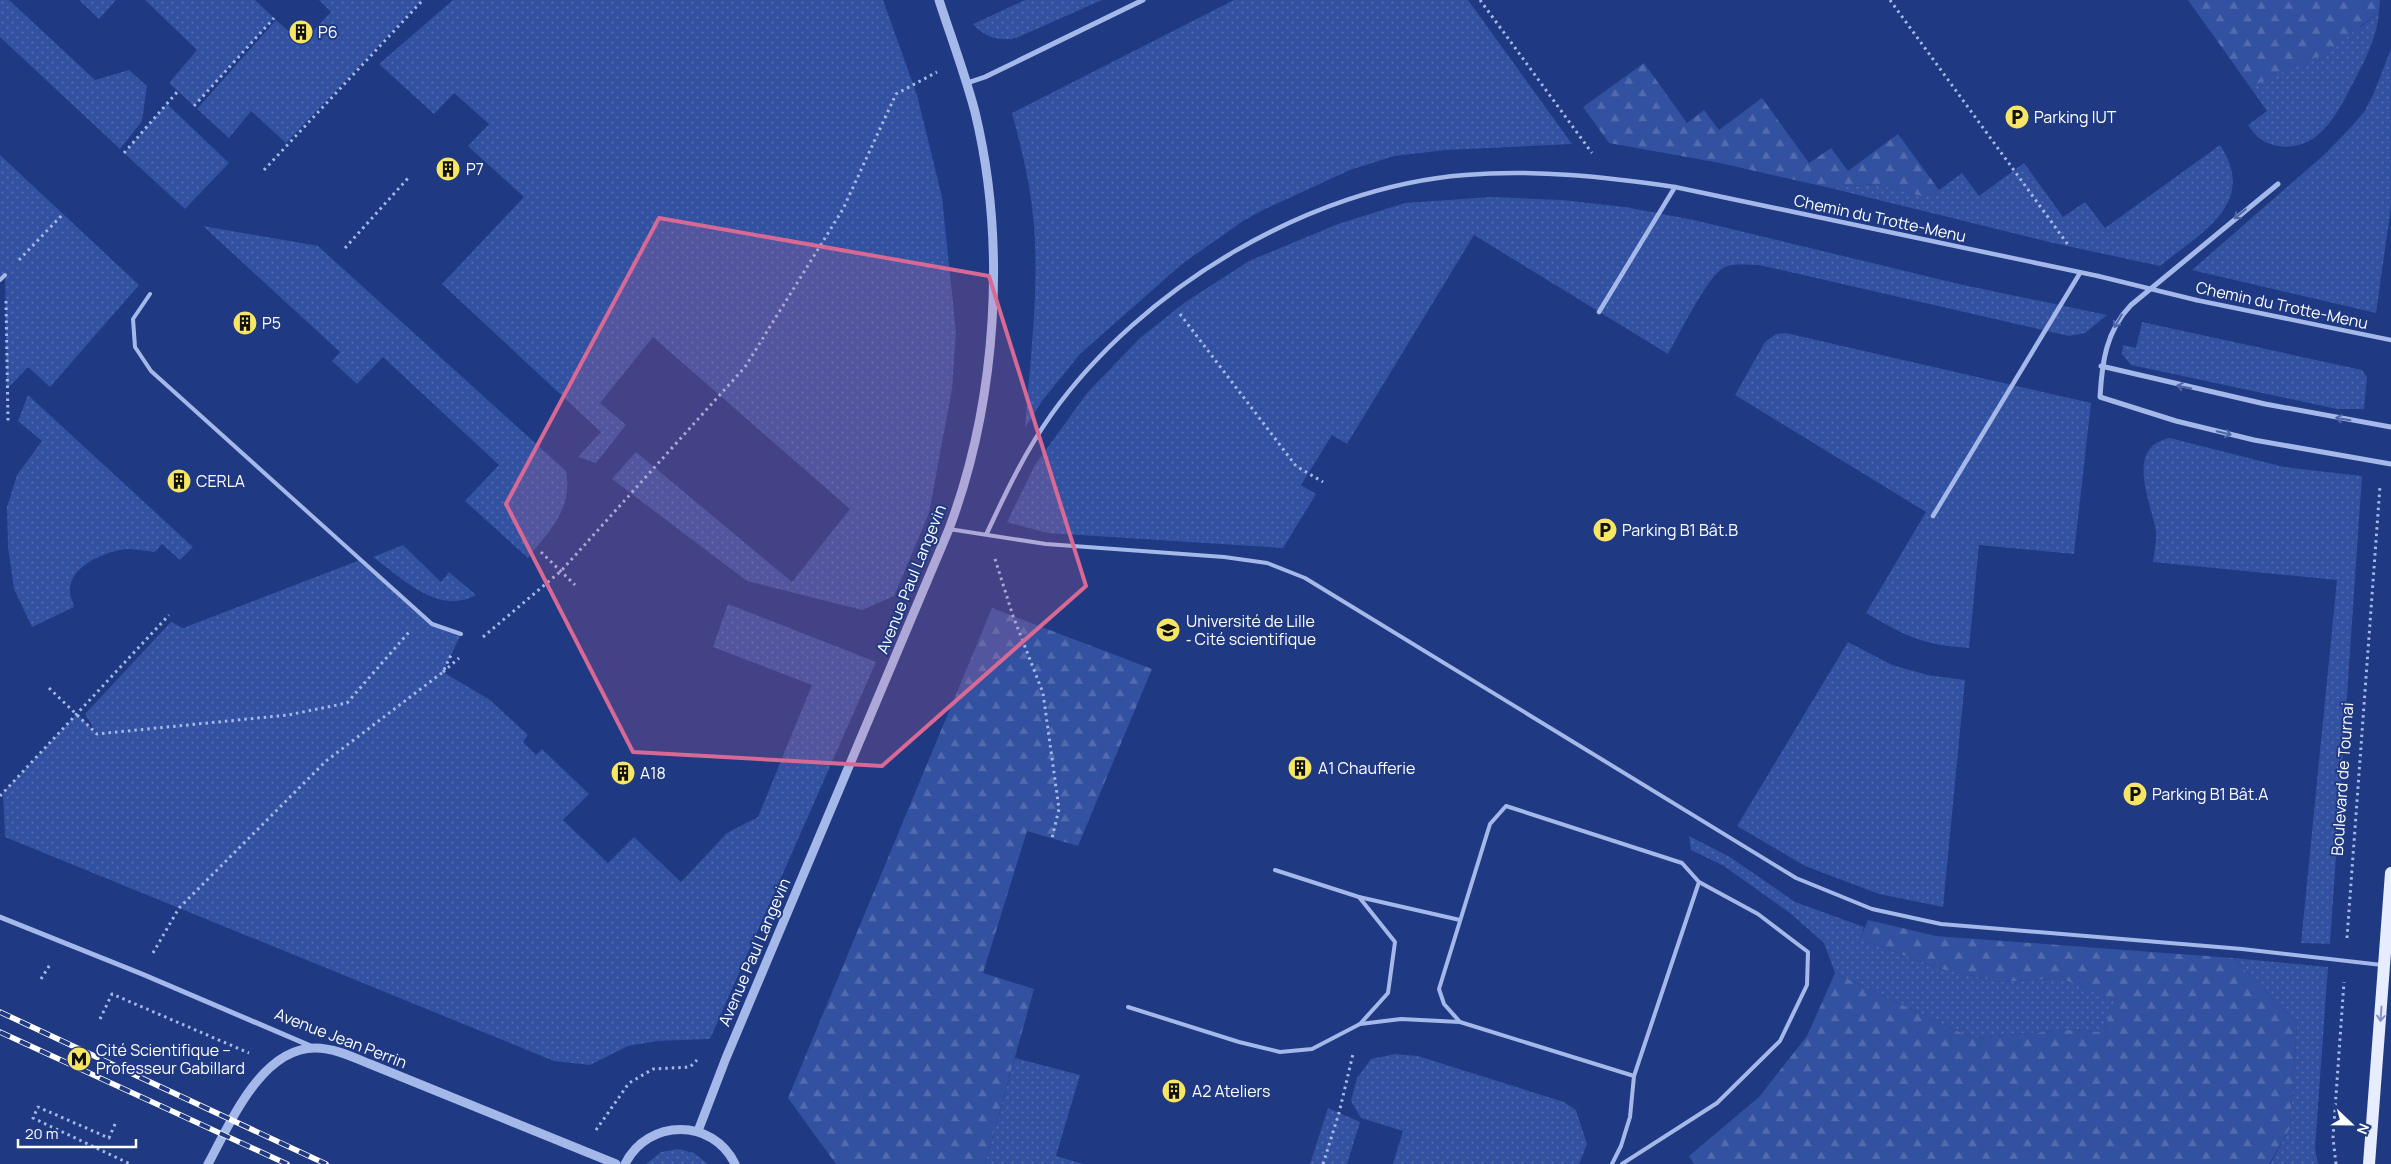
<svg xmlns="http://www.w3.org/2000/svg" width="2391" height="1164" viewBox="0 0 2391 1164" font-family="Manrope,sans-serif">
  <defs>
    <pattern id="grass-dots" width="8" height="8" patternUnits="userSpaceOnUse" patternTransform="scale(1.25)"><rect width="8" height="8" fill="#3251a0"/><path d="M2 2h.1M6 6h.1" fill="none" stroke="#516bae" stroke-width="1.8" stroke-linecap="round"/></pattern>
    <pattern id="forest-firs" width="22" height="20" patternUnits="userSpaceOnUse" patternTransform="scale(1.25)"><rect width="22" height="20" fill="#3251a0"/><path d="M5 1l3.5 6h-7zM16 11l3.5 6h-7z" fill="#516bae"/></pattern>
  </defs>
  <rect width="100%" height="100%" fill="#1f3982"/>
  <g fill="url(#grass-dots)">
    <path d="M0 0H9L95 80 129 70 147 86 142 121 120 149 0 37Z"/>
    <path d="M79 0H116L99 19Z"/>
    <path d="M145 0H255L274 18 194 106 169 83 197 50Z"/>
    <path d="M319 0H422L286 143 251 111 229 138 197 109 276 20 302 43 331 12Z"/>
    <path d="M453 0H883L917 95 942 197 956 332 952 389 929 513 894 596 862 610 747 581 612 479 636 452 792 582 850 509 653 337 600 403 626 425 596 463 578 457 601 432 442 284 524 197 468 146 489 124 454 93 434 114 379 64Z"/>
    <path d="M1025 0H1102L1016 38C1000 42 984 37 973 24Z"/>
    <path d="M1234 0H1468L1572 144 1446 150 1394 156 1350 170 1263 210 1243 221 1182 264 1080 354 1042 401 1025 428C1030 361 1039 293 1034 226 1031 187 1022 150 1012 113Z"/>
    <path d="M2379 12C2377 38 2365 60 2353 83 2337 114 2319 152 2278 146 2263 143 2256 137 2248 125L2267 111 2250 87 2362 26Z"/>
    <path d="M2391 49V207L2376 313 2192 270 2325 154 2350 128 2364 112 2373 95Z"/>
    <path d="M167 104 229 163 185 209 124 153Z"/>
    <path d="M2220 145C2259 204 2200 233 2160 266L2053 243 1830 188 1876 184 1925 197 1939 190 1962 173 1979 196 2024 163 2063 217 2085 202 2105 228Z"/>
    <path d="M0 155 139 285 50 387 28 367 7 389 5 276 0 280Z"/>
    <path d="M1491 197 1562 200 1625 207 1694 220 1959 284 2107 315 2085 333 2069 336 1759 265C1748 265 1735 263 1725 267 1709 273 1678 337 1668 354L1474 235 1347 444 1332 435 1301 485 1316 494 1283 548 1048 533 1007 522 1035 465 1087 393 1140 338 1184 303 1249 261 1338 224 1405 203Z"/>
    <path d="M203 226 318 246 566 471C573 509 550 530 528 558L465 501 499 465 383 357 357 384 332 361 340 352Z"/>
    <path d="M2142 322 2362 370 2367 377 2364 409H2337L2131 365 2122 354 2123 345 2136 348Z"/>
    <path d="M1786 333 2091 403 2074 554 1979 545 1969 648C1922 645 1906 636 1866 613L1926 512 1735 395 1765 342 1776 334Z"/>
    <path d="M28 395 193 547 180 560 162 544 155 552C147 551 139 550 131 549 110 549 68 565 70 592 70 597 73 602 74 607L32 627 14 589 8 547 7 507 17 475 42 441 18 421Z"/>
    <path d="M2170 438 2284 467 2362 476 2330 944 2301 943 2337 580 2153 562C2154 552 2157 541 2156 531 2151 502 2124 447 2170 438Z"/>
    <path d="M403 545 441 582 449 572 476 595C438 616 402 578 373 557Z"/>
    <path d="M360 560 432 624 461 634 443 672 490 700 528 735 523 742 536 755 542 749 589 794 563 820 608 863 634 837 681 882 727 833 758 817 812 685 713 647 728 604 876 662 710 1039 657 1041 628 1046 590 1065 554 1061 5 837 3 793 77 714 96 732 85 714 171 622 183 628Z"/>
    <path d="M1848 642 1892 665 1928 675 1965 680 1943 907 1879 894 1805 866 1737 826Z"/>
    <path d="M1689 836 1730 857 1795 902 1864 927 1860 939 1941 969 2000 982 2061 978 2115 1001 2104 1032 2067 1030 1972 1038 1835 973 1824 943 1790 913 1724 866 1691 850Z"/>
    <path d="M2233 958 2328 967 2315 1148 2318 1164H2270L2290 1128 2297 1023Z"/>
    <path d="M1395 1054 1418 1056 1564 1102 1576 1110 1587 1144 1579 1164H1393L1403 1131 1361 1118 1351 1101 1357 1078 1371 1059Z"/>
    <path d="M1015 1058 1080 1075 1056 1156 1083 1164H985Z"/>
    <path d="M1328 1108 1360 1122 1347 1164H1310Z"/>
    <path d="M678 1149 694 1153 708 1164H646L661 1152Z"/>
  </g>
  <g fill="url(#forest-firs)">
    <path d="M2188 0H2380L2379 12 2326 53 2250 87Z"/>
    <path d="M1644 63 1687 123 1704 110 1719 130 1762 98 1809 163 1831 148 1848 171 1898 134 1939 190 1925 197 1876 184 1830 188 1720 163 1609 143 1583 107Z"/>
    <path d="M992 608 1152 669 1078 846 1027 831 983 973 1034 989 985 1164H836L788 1098Z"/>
    <path d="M1868 920 1936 936 2233 958 2297 1023 2290 1128 2269 1164H1694L1689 1156 1759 1097 1807 1036 1835 973 1972 1038 2067 1030 2104 1032 2114 1001 2061 978 2000 982 1941 969 1860 939Z"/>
  </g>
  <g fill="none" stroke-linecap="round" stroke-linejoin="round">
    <g stroke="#a4b8e9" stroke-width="3" stroke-dasharray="2.5 4" stroke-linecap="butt">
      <path d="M1480 0 1592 153"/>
      <path d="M1890 0 2069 246"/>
      <path d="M194 106 274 18"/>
      <path d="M124 153 178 91"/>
      <path d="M264 170 423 0"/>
      <path d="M345 248 410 176"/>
      <path d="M19 260 63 214"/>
      <path d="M6 301 8 421"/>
      <path d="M1180 314 1296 466 1323 482"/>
      <path d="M541 552 575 585"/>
      <path d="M995 559 1013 616 1043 693 1059 809 1052 838"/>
      <path d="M483 637 561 571 745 367 843 209 896 94 937 72"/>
      <path d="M443 672 459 658"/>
      <path d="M49 688 97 734 288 715 347 703 409 632"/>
      <path d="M0 796 169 615"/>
      <path d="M2347 938 2380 486"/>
      <path d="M153 953 179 908 326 761 443 672 451 655"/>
      <path d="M41 979 51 963"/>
      <path d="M100 1019 112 994 249 1053"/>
      <path d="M115 1124 109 1138 38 1107 33 1118 130 1164"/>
      <path d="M596 1130 629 1083 653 1069 690 1067 697 1060"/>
      <path d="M1323 1164 1339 1113 1353 1054"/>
      <path d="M2336 1164 2333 1138 2344 982"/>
    </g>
    <g stroke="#a4b8e9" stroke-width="4">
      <path d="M0 280 5 275"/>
      <path d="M150 294 133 319 135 347 151 371 432 624 461 634"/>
      <path d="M949 529 1046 544 1224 557 1267 563 1305 578 1796 878 1872 909 1941 924 2242 949 2382 965"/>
      <path d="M1275 870 1359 897 1395 942 1388 993 1360 1024"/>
      <path d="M1359 897 1460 920"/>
      <path d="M1128 1007 1239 1042 1280 1052 1312 1049 1360 1024 1401 1019 1460 1022"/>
      <path d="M1612 1164 1621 1146 1630 1117 1634 1076 1699 882 1682 863 1506 806 1490 824 1439 989 1444 1004 1460 1022 1634 1076"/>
      <path d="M1622 1164 1717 1103 1780 1041 1807 985 1808 952 1758 914 1699 882"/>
    </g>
    <g stroke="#a4b8e9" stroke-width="4.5">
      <path d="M2196 300 2391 340"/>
      <path d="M1599 312 1675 187"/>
      <path d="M1933 516 2080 273"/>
      <path d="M987 533C1006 492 1025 452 1051 415 1141 288 1310 187 1465 175 1536 169 1605 177 1675 187L2098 276"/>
    </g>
    <g stroke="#a4b8e9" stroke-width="5">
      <path d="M967 83 985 77 1143 0"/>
      <path d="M2278 184 2131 305C2106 331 2102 362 2100 397L2176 421 2254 440 2391 464"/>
      <path d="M2101 366 2265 404 2391 427"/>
      <path d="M0 917 142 974 313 1047"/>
    </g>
    <g stroke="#a4b8e9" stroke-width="9">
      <path d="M698 1131 726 1058 949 529C997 401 1007 244 975 112 965 74 951 37 939 0"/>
      <path d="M208 1164C230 1124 261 1048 315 1048 334 1048 353 1057 370 1064L616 1164"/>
      <path d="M625 1164C648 1118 713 1118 735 1164"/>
    </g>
    <path stroke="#e7ecfe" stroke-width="12" d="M2369 1164 2391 873"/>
    <defs>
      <g id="rail">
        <path d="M0 1012 326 1164"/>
        <path d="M0 1032 287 1164"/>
      </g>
    </defs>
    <use href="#rail" stroke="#fff" stroke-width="5.5"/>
    <use href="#rail" stroke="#1f3982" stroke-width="4" stroke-dasharray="11" stroke-linecap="butt"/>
    <path stroke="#a4b8e9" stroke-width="4.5" d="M2098 276 2196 300"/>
  </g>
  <defs><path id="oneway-shaft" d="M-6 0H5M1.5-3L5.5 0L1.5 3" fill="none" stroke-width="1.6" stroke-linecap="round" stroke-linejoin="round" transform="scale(1.25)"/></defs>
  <g stroke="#4e65a6">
    <use href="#oneway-shaft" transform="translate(2240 214) rotate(141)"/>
    <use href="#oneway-shaft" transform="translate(2118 321) rotate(121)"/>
    <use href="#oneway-shaft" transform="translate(2184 387) rotate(-168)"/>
    <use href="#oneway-shaft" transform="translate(2343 419) rotate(-171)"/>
    <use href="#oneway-shaft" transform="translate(2224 433) rotate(14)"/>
  </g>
  <use stroke="#8392c0" href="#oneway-shaft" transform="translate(2381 1014) rotate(94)"/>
  <path fill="#d76994" fill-opacity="0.2" stroke="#d76994" stroke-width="4" stroke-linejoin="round" d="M659 218 989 276 1086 586 882 766 633 752 506 504Z"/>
  <defs>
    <symbol id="building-disc" viewBox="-11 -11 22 22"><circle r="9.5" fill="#f7e664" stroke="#1f3982"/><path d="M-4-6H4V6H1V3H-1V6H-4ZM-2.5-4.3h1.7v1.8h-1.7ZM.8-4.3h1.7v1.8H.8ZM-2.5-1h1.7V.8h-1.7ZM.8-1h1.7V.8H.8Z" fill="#111"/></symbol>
    <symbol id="parking-disc" viewBox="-11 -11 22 22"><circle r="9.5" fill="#f7e664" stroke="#1f3982"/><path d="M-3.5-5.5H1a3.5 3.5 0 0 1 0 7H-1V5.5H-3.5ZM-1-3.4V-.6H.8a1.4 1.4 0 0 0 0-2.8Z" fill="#111"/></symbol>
    <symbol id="university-disc" viewBox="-11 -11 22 22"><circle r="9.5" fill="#f7e664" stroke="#1f3982"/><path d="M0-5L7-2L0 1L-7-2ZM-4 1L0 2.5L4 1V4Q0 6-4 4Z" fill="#111"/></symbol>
    <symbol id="metro-disc" viewBox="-11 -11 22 22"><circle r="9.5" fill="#f7e664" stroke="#1f3982"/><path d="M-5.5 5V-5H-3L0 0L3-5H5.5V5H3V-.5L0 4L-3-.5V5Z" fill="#111"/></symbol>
  </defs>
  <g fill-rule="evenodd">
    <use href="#building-disc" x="287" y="18" width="28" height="28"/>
    <use href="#parking-disc" x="2003" y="103" width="28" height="28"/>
    <use href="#building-disc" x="434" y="155" width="28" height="28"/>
    <use href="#building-disc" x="231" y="309" width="28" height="28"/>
    <use href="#building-disc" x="165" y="467" width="28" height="28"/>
    <use href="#parking-disc" x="1591" y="516" width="28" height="28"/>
    <use href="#university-disc" x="1154" y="616" width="28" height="28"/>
    <use href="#building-disc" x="1286" y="754" width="28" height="28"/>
    <use href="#building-disc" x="609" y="759" width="28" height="28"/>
    <use href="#parking-disc" x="2121" y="780" width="28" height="28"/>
    <use href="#metro-disc" x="65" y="1045" width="28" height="28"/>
    <use href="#building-disc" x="1160" y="1077" width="28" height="28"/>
  </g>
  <g text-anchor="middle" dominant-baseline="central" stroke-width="4" stroke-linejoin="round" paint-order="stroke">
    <g font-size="16" fill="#fff" stroke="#1f3982" text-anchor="start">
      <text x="318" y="32">P6</text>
      <text x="2034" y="117">Parking IUT</text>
      <text x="466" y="169">P7</text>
      <text x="262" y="323">P5</text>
      <text x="196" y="481">CERLA</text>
      <text x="1622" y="530">Parking B1 Bât.B</text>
      <text x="1186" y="621">Université de Lille<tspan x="1186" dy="18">‐ Cité scientifique</tspan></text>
      <text x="1318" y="768">A1 Chaufferie</text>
      <text x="640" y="773">A18</text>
      <text x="2152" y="794">Parking B1 Bât.A</text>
      <text x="96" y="1050">Cité Scientifique –<tspan x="96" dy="18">Professeur Gabillard</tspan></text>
      <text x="1192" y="1091">A2 Ateliers</text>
    </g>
    <g font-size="16" fill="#fff" stroke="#1f3982">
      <text transform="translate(1880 218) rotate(12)">Chemin du Trotte-Menu</text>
      <text transform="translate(2282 305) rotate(12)">Chemin du Trotte-Menu</text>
      <text transform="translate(911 579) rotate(-68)">Avenue Paul Langevin</text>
      <text transform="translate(2342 779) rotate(-86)">Boulevard de Tournai</text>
      <text transform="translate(754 952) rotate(-67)">Avenue Paul Langevin</text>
      <text transform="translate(341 1038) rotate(21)">Avenue Jean Perrin</text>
    </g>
  </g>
  <g transform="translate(2351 1124) rotate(112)" stroke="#1f3982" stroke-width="4" paint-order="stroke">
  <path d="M0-4L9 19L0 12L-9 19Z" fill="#ffffff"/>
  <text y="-8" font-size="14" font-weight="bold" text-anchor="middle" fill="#ffffff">N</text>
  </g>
  <path d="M18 1139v8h118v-8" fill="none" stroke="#ffffff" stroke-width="2.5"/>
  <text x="25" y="1139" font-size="15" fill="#ffffff" stroke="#1f3982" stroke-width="4" paint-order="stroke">20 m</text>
</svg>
